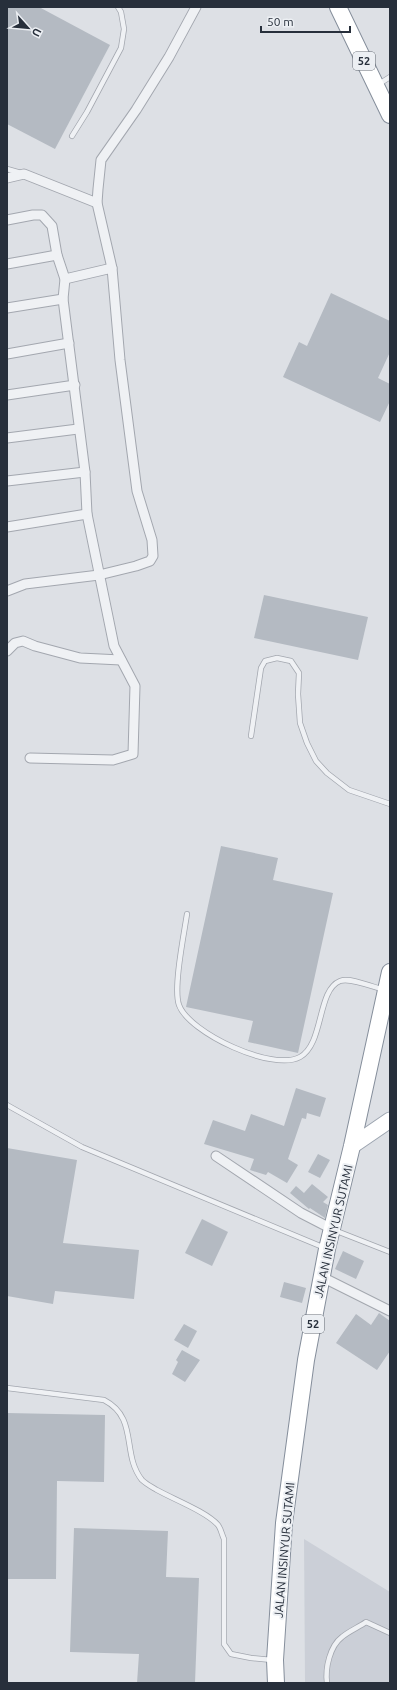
<svg xmlns="http://www.w3.org/2000/svg" width="397" height="1690" viewBox="0 0 397 1690" font-family="Ubuntu,sans-serif">
  <rect width="100%" height="100%" fill="#dde0e5"/>
  <path fill="#cbcfd7" d="M304 1539 390 1592V1683H305Z"/>
  <g fill="#b4bac2">
    <path d="M7 7H39L110 45 55 149 7 124Z"/>
    <path d="M331 293 390 321V352L378 378 390 384V401L380 422 283 377 299 342 307 346Z"/>
    <path d="M264 595 368 617 358 660 254 638Z"/>
    <path d="M221 846 278 858 273 880 333 893 298 1053 248 1042 253 1021 186 1007Z"/>
    <path d="M296 1088 326 1098 320 1117 307 1113 306 1119 302 1118 288 1159 298 1165 287 1183 268 1172 266 1175 250 1170 254 1159 204 1144 213 1120 245 1131 251 1114 284 1126Z"/>
    <path d="M7 1148 77 1160 63 1243 139 1250 134 1299 55 1291 53 1304 7 1296Z"/>
    <path d="M318 1154 330 1160 320 1178 308 1172Z"/>
    <path d="M312 1184 328 1197 323 1202 328 1205 325 1218 310 1208 309 1209 290 1193 296 1186 304 1193Z"/>
    <path d="M202 1219 228 1232 212 1266 185 1253Z"/>
    <path d="M343 1251 364 1261 356 1279 335 1269Z"/>
    <path d="M284 1282 306 1288 302 1303 280 1297Z"/>
    <path d="M379 1313 390 1321V1351L377 1370 336 1343 356 1314 371 1325Z"/>
    <path d="M184 1324 197 1331 188 1348 174 1340Z"/>
    <path d="M182 1350 200 1360 185 1382 172 1374 178 1362 176 1360Z"/>
    <path d="M7 1413 105 1415 104 1482 57 1481 56 1579H7Z"/>
    <path d="M74 1528 168 1531 166 1577 199 1578 195 1683H137L139 1654 70 1652Z"/>
  </g>
  <g fill="none" stroke-linecap="round" stroke-linejoin="round">
    <defs>
      <g id="service">
        <path d="M379 84 390 77"/>
        <path d="M72 136 87 112 121 48 124 29 121 12 118 7"/>
        <path d="M7 169 21 173"/>
        <path d="M251 736 261 668 265 661 277 658 291 661 299 673 298 694 300 723 307 743 316 761 327 773 349 790 390 804"/>
        <path d="M187 914C184 934 173 988 179 1005 189 1033 273 1072 300 1057 324 1044 317 990 340 981 350 977 373 987 384 990"/>
        <path d="M7 1105 82 1147 325 1248"/>
        <path d="M334 1230 390 1252"/>
        <path d="M7 1388 104 1400C139 1418 121 1454 142 1480 146 1484 152 1487 157 1490 173 1499 207 1512 218 1525 221 1529 222 1535 224 1539V1644L231 1654 251 1658 272 1660"/>
        <path d="M327 1683C325 1668 330 1646 342 1637 349 1631 359 1627 366 1622L390 1633"/>
      </g>
      <g id="minor">
        <path d="M7 178 24 174 97 203"/>
        <path d="M7 220 33 215H42L52 226 57 255 65 279 63 299 85 472 87 514 114 646 135 686 133 754 113 760 30 758"/>
        <path d="M7 264 57 255"/>
        <path d="M65 279 112 268"/>
        <path d="M7 308 63 299"/>
        <path d="M7 354 69 343"/>
        <path d="M7 395 75 385"/>
        <path d="M7 438 78 429"/>
        <path d="M7 481 85 472"/>
        <path d="M7 527 87 514"/>
        <path d="M7 591 25 584 99 575 136 566 150 561 153 556 152 540 137 491 120 360 112 268 97 203 98 189 101 160 136 110 169 57 196 7"/>
        <path d="M7 651 15 643 23 641 35 646 80 658 121 660"/>
        <path d="M216 1156 301 1213 332 1229"/>
        <path d="M322 1277 390 1311"/>
      </g>
      <path id="primary" d="M352 1146 390 1120"/>
      <g id="trunk">
        <path d="M338 7 390 115"/>
        <path d="M276 1683 275 1660 284 1523 306 1360 327 1249 352 1146 390 972"/>
      </g>
    </defs>
    <use href="#service" stroke="#a3a7af" stroke-width="6"/>
    <use href="#minor" stroke="#a3a7af" stroke-width="11"/>
    <use href="#primary" stroke="#9da5b0" stroke-width="17"/>
    <use href="#trunk" stroke="#858e9b" stroke-width="18"/>
    <use href="#service" stroke="#eff1f4" stroke-width="4.5"/>
    <use href="#minor" stroke="#eff1f4" stroke-width="9"/>
    <use href="#primary" stroke="#fff" stroke-width="15"/>
    <use href="#trunk" stroke="#fff" stroke-width="16"/>
  </g>
  <g text-anchor="middle" dominant-baseline="central" stroke-width="4" stroke-linejoin="round" paint-order="stroke">
    <g fill="#eceff3" stroke="#626972" stroke-width="1">
      <rect x="353" y="52" width="22" height="18" rx="3"/>
      <rect x="302" y="1315" width="22" height="18" rx="3"/>
    </g>
    <g font-size="11" font-weight="bold" fill="#272f3b">
      <text x="364" y="61">52</text>
      <text x="313" y="1324">52</text>
    </g>
    <g font-size="12" fill="#272f3b" stroke="#eceff3">
      <text transform="translate(333 1231) rotate(-77)">JALAN INSINYUR SUTAMI</text>
      <text transform="translate(284 1550) rotate(-85)">JALAN INSINYUR SUTAMI</text>
    </g>
  </g>
  <rect width="397" height="1690" fill="none" stroke="#272f3b" stroke-width="16"/>
  <g transform="translate(28 28) rotate(117)" stroke="#eceff3" stroke-width="3" paint-order="stroke">
  <path d="M0-3L7 15L0 10L-7 15Z" fill="#272f3b"/>
  <text y="-6" font-size="11" font-weight="bold" text-anchor="middle" fill="#272f3b">U</text>
  </g>
  <path d="M261 26v6h89v-6" fill="none" stroke="#272f3b" stroke-width="2"/>
  <text x="267" y="26" font-size="12" fill="#272f3b" stroke="#eceff3" stroke-width="3" paint-order="stroke">50 m</text>
</svg>
